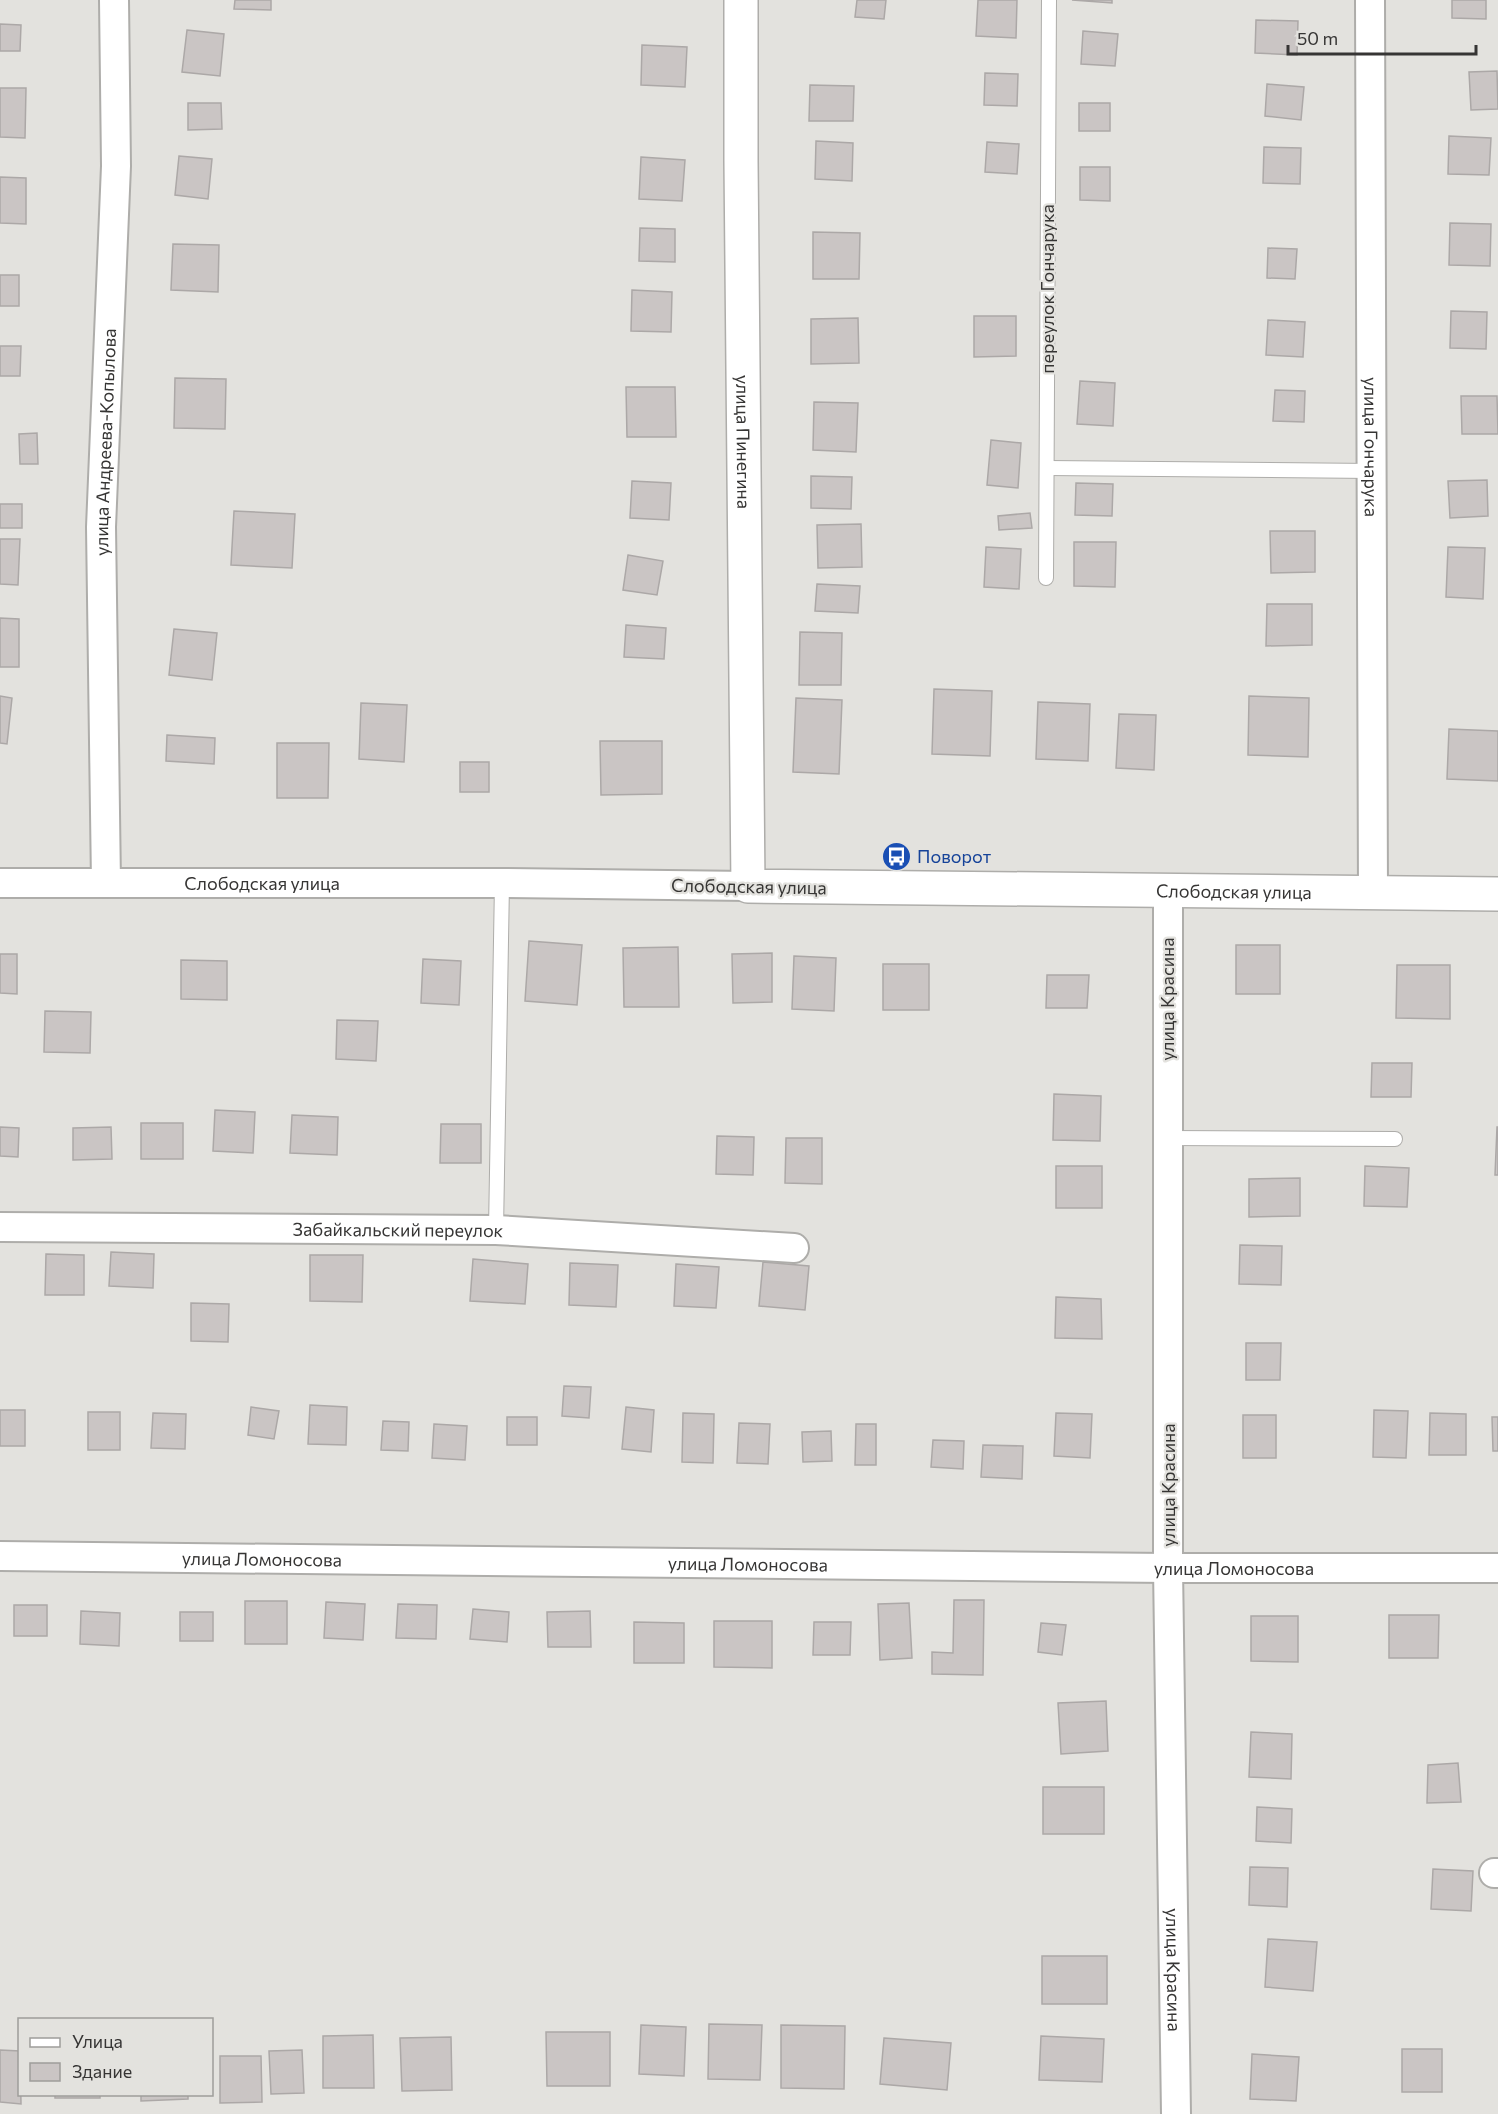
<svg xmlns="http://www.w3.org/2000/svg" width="1498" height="2114" viewBox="0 0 1498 2114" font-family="Commissioner,sans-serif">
  <rect width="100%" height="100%" fill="#e3e2de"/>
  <g fill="#cac5c4" stroke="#aca8a7" stroke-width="1.5">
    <path d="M235 0H271V10L234 9Z"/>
    <path d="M857 0H886L884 19 855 17Z"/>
    <path d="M978 0H1017L1016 38 976 36Z"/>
    <path d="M1072 0H1112V3Z"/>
    <path d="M1452 0H1486V19L1452 18Z"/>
    <path d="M1256 20 1298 21 1297 55 1255 53Z"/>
    <path d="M0 24 21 25 20 51H0Z"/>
    <path d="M187 30 224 34 220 76 182 72Z"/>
    <path d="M1083 31 1118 34 1115 66 1081 64Z"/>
    <path d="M642 45 687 47 685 87 641 85Z"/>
    <path d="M1497 71 1498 109 1471 110 1469 72Z"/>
    <path d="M985 73 1018 74 1017 106 984 105Z"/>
    <path d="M1267 84 1304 87 1301 120 1265 116Z"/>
    <path d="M810 85 854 86 853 121H809Z"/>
    <path d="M0 88H26L25 138 0 137Z"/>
    <path d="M188 103H221L222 129 188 130Z"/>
    <rect x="1079" y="103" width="31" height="28"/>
    <path d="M1449 136 1491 138 1489 175 1448 174Z"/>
    <path d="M816 141 853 143 852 181 815 179Z"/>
    <path d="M987 142 1019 144 1017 174 985 172Z"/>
    <path d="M1264 147 1301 148 1300 184 1263 183Z"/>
    <path d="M179 156 212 159 208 199 175 195Z"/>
    <path d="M641 157 685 160 682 201 639 199Z"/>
    <path d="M1080 167H1110V201L1080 200Z"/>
    <path d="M0 177 26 178V224L0 223Z"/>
    <path d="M1450 223 1491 224 1490 266 1449 265Z"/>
    <path d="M640 228 675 229V262L639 261Z"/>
    <path d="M813 232 860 233 859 279H813Z"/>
    <path d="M173 244 219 245 218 292 171 290Z"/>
    <path d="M1268 248 1297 249 1295 279 1267 278Z"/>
    <rect x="0" y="275" width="19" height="31"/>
    <path d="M632 290 672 292 671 332 631 331Z"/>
    <path d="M1451 311 1487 312 1486 349 1450 348Z"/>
    <path d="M974 316H1016V356L974 357Z"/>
    <path d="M858 318 859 363 811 364V319Z"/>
    <path d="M1268 320 1305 322 1303 357 1266 355Z"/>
    <path d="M0 346H21L20 376H0Z"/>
    <path d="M175 378 226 379 225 429 174 428Z"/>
    <path d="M1080 381 1115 383 1113 426 1077 424Z"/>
    <path d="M626 387H675L676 437H627Z"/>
    <path d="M1275 390 1305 391 1304 422 1273 421Z"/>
    <path d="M1461 396H1497L1498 434H1462Z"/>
    <path d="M814 402 858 403 856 452 813 450Z"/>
    <path d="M37 433 38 464H20L19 434Z"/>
    <path d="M991 440 1021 443 1018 488 987 485Z"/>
    <path d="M811 476 852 477 851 509 811 508Z"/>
    <path d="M1487 480 1488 516 1450 518 1448 481Z"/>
    <path d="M632 481 671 483 669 520 630 518Z"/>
    <path d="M1076 483 1113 484 1112 516 1075 515Z"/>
    <rect x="0" y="504" width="22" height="24"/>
    <path d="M234 511 295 514 292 568 231 565Z"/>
    <path d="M1030 513 1032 528 999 530 998 516Z"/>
    <path d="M861 524 862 567 818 568 817 525Z"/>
    <path d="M1270 531H1315V572L1271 573Z"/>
    <path d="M0 539H20L18 585 0 584Z"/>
    <path d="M1074 542H1116L1115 587 1074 586Z"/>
    <path d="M986 547 1021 549 1019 589 984 587Z"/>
    <path d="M1448 547 1485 548 1483 599 1446 597Z"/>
    <path d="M628 555 663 561 657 595 623 590Z"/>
    <path d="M817 584 860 586 858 613 815 611Z"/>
    <path d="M1267 604H1312V645L1266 646Z"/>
    <path d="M0 618 19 619V667H0Z"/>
    <path d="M626 625 666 628 664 659 624 657Z"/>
    <path d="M174 629 217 633 212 680 169 675Z"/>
    <path d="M800 632 842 633 841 685H799Z"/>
    <path d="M934 689 992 691 990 756 932 754Z"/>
    <path d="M0 696 12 698 7 744 0 743Z"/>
    <path d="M1249 696 1309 698 1308 757 1248 755Z"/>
    <path d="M796 698 842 700 839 774 793 772Z"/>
    <path d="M1038 702 1090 704 1088 761 1036 759Z"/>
    <path d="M361 703 407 705 404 762 359 759Z"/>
    <path d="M1119 714 1156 715 1154 770 1116 768Z"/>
    <path d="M1449 729 1498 731V781L1447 779Z"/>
    <path d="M167 735 215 738 214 764 166 761Z"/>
    <path d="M600 741H662V794L601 795Z"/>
    <path d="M277 743H329L328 798H277Z"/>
    <rect x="460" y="762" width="29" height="30"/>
    <path d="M529 941 582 945 577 1005 525 1001Z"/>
    <rect x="1236" y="945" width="44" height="49"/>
    <path d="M678 947 679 1007H624L623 948Z"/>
    <path d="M772 953V1002L733 1003 732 954Z"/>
    <path d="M0 954H17V994L0 993Z"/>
    <path d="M794 956 836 958 834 1011 792 1009Z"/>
    <path d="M423 959 461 961 459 1005 421 1003Z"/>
    <path d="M181 960 227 961V1000L181 999Z"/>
    <rect x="883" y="964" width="46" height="46"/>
    <path d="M1397 965H1450V1019L1396 1018Z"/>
    <path d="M1047 975H1089L1087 1008H1046Z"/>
    <path d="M45 1011 91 1012 90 1053 44 1052Z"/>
    <path d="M337 1020 378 1021 376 1061 336 1059Z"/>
    <path d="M1372 1063H1412L1411 1097H1371Z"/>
    <path d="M1054 1094 1101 1096 1100 1141 1053 1140Z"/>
    <path d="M215 1110 255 1112 253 1153 213 1151Z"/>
    <path d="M292 1115 338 1117 337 1155 290 1153Z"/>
    <rect x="141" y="1123" width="42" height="36"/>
    <path d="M441 1124H481V1163H440Z"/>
    <path d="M0 1127 19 1128 18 1157 0 1156Z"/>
    <path d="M111 1127 112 1159 73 1160V1128Z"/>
    <path d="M1497 1127H1498V1175H1495Z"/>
    <path d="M717 1136 754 1137 753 1175 716 1174Z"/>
    <path d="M786 1138H822V1184L785 1183Z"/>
    <rect x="1056" y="1166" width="46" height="42"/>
    <path d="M1365 1166 1409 1168 1407 1207 1364 1206Z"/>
    <path d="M1300 1178V1216L1249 1217V1179Z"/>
    <path d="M1240 1245 1282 1246 1281 1285 1239 1284Z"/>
    <path d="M111 1252 154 1254 153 1288 109 1286Z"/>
    <path d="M46 1254 84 1255V1295H45Z"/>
    <path d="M310 1255H363L362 1302 310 1301Z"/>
    <path d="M473 1259 528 1264 525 1304 470 1301Z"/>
    <path d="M763 1262 809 1266 805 1310 759 1306Z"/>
    <path d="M570 1263 618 1265 616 1307 569 1305Z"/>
    <path d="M676 1264 719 1267 716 1308 674 1306Z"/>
    <path d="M1056 1297 1101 1299 1102 1339 1055 1338Z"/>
    <path d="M191 1303 229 1304 228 1342 191 1341Z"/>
    <path d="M1246 1343H1281L1280 1380H1246Z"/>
    <path d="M564 1386 591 1387 589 1418 562 1416Z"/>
    <path d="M310 1405 347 1407 346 1445 308 1444Z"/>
    <path d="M251 1407 279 1411 274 1439 248 1435Z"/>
    <path d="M626 1407 654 1410 651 1452 622 1449Z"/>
    <rect x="0" y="1410" width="25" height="36"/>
    <path d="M1374 1410 1408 1411 1406 1458 1373 1457Z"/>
    <rect x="88" y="1412" width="32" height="38"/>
    <path d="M153 1413 186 1414 185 1449 151 1448Z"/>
    <path d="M683 1413 714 1414 713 1463 682 1462Z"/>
    <path d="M1056 1413 1092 1414 1090 1458 1054 1456Z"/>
    <path d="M1430 1413 1466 1414V1455H1429Z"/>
    <rect x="1243" y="1415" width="33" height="43"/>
    <rect x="507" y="1417" width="30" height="28"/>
    <path d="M1492 1417H1498V1451H1493Z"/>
    <path d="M383 1421 409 1422 408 1451 381 1450Z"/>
    <path d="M739 1423 770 1424 768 1464 737 1463Z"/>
    <path d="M434 1424 467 1426 465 1460 432 1458Z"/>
    <path d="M856 1424H876V1465H855Z"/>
    <path d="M831 1431 832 1461 803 1462 802 1432Z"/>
    <path d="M933 1440 964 1441 963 1469 931 1467Z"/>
    <path d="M983 1445 1023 1446 1022 1479 981 1477Z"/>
    <path d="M954 1600H984L983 1675 932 1674V1652L953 1653Z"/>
    <rect x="245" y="1601" width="42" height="43"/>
    <path d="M326 1602 365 1604 363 1640 324 1638Z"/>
    <path d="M909 1603 912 1658 880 1660 878 1604Z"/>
    <path d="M398 1604 437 1605 436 1639 396 1638Z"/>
    <rect x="14" y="1605" width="33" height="31"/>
    <path d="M473 1609 509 1612 507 1642 470 1639Z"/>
    <path d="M81 1611 120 1613 119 1646 80 1644Z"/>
    <path d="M590 1611 591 1647H548L547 1612Z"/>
    <rect x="180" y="1612" width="33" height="29"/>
    <path d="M1389 1615H1439L1438 1658H1389Z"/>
    <path d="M1251 1616H1298V1662L1251 1661Z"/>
    <path d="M714 1621H772V1668L714 1667Z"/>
    <path d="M634 1622 684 1623V1663H634Z"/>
    <path d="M814 1622H851L850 1655H813Z"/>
    <path d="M1041 1623 1066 1625 1062 1655 1038 1652Z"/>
    <path d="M1106 1701 1108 1751 1061 1754 1058 1703Z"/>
    <path d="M1251 1732 1292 1734 1291 1779 1249 1777Z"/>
    <path d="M1458 1763 1461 1802 1427 1803 1428 1765Z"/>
    <rect x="1043" y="1787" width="61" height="47"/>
    <path d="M1257 1807 1292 1809 1291 1843 1256 1841Z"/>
    <path d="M1250 1867 1288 1868 1287 1907 1249 1905Z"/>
    <path d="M1433 1869 1473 1871 1471 1911 1431 1909Z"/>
    <path d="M1268 1939 1317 1942 1313 1991 1265 1987Z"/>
    <rect x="1042" y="1956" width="65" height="48"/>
    <path d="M709 2024 762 2025 760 2080 708 2079Z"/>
    <path d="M641 2025 686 2027 684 2076 639 2074Z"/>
    <path d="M781 2025 845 2026 844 2089 781 2088Z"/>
    <path d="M546 2032H610V2086H547Z"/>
    <path d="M373 2035 374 2088H323V2036Z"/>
    <path d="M1041 2036 1104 2039 1102 2082 1039 2080Z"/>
    <path d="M451 2037 452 2090 402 2091 400 2038Z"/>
    <path d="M884 2038 951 2043 947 2090 880 2084Z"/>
    <rect x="1402" y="2049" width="40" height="43"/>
    <path d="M0 2050 20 2051 21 2104 0 2102Z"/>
    <path d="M302 2050 304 2093 271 2094 269 2051Z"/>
    <path d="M1252 2054 1299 2057 1296 2101 1250 2099Z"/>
    <path d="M220 2056H261L262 2102 220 2103Z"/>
    <rect x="55" y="2094" width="45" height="4"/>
    <path d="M141 2094H188V2099L141 2101Z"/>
  </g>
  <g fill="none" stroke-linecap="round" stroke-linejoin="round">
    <defs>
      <g id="lane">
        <path d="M1047 468 1373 471"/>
        <path d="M1046 578 1049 0"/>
        <path d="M1167 1138 1395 1139"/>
        <path d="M496 1230 502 883"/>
      </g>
      <g id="street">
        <path id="s1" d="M1370 0 1373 894"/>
        <path id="s2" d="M0 883H502L748 886"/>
        <path id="s3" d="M106 883 101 527 116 166 114 0"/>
        <path id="s4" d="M1168 892V1568L1176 2114"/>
        <path id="s5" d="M0 1227 496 1230 794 1248"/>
        <path id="s6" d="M0 1556 1168 1568H1498"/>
        <path d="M1494 1873H1498"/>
      </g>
      <g id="secondary">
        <path id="s7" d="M741 0V161L748 886 1498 894"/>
      </g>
    </defs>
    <use href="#lane" stroke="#aeadaa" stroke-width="16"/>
    <use href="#street" stroke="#aeadaa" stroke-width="32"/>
    <use href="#secondary" stroke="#aeadaa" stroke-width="36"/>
    <use href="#lane" stroke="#fff" stroke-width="14"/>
    <use href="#street" stroke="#fff" stroke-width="28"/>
    <use href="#secondary" stroke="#fff" stroke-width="33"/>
  </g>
  <defs>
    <symbol id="bus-disc" viewBox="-11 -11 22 22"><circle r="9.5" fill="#1a4fb4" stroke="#e3e2de"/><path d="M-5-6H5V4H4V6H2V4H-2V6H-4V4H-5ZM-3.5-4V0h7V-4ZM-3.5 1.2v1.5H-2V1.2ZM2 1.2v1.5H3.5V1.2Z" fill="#fff"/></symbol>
  </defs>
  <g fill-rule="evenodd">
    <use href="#bus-disc" x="880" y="840" width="33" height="33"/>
  </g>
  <g text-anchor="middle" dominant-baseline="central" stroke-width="4.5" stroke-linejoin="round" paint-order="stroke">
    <g font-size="18" fill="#363534" stroke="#e3e2de">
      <text transform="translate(1047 289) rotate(-90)">переулок Гончарука</text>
      <text stroke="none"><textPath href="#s3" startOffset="441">улица Андреева-Копылова</textPath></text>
      <text stroke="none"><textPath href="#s7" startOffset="442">улица Пинегина</textPath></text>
      <text stroke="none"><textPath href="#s1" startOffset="447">улица Гончарука</textPath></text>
      <text stroke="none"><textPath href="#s2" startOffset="262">Слободская улица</textPath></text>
      <text transform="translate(749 886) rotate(1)">Слободская улица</text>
      <text stroke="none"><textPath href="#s7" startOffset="1372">Слободская улица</textPath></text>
      <text transform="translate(1167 999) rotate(-90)">улица Красина</text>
      <text stroke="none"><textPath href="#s5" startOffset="398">Забайкальский переулок</textPath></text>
      <text transform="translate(1168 1485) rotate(-90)">улица Красина</text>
      <text stroke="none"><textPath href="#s6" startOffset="262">улица Ломоносова</textPath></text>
      <text stroke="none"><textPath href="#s6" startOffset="748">улица Ломоносова</textPath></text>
      <text stroke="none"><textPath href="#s6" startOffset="1234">улица Ломоносова</textPath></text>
      <text stroke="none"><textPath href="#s4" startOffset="1078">улица Красина</textPath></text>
    </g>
    <g font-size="18" fill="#164399" stroke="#e3e2de" text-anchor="start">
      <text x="917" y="856">Поворот</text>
    </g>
  </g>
  <rect x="18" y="2018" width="195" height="78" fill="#e3e2de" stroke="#9e9d9a" stroke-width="1.5"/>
  <rect x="30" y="2038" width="30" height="9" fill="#ffffff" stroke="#9e9d9a" stroke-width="1.5"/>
  <text x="72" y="2048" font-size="18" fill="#363534">Улица</text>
  <rect x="30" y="2063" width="30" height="18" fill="#cac5c4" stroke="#9e9d9a" stroke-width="1.5"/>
  <text x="72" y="2078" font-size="18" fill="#363534">Здание</text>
  <path d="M1288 45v9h188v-9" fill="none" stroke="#363534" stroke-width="3"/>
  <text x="1297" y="45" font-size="18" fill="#363534" stroke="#e3e2de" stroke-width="4.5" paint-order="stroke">50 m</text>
</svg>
